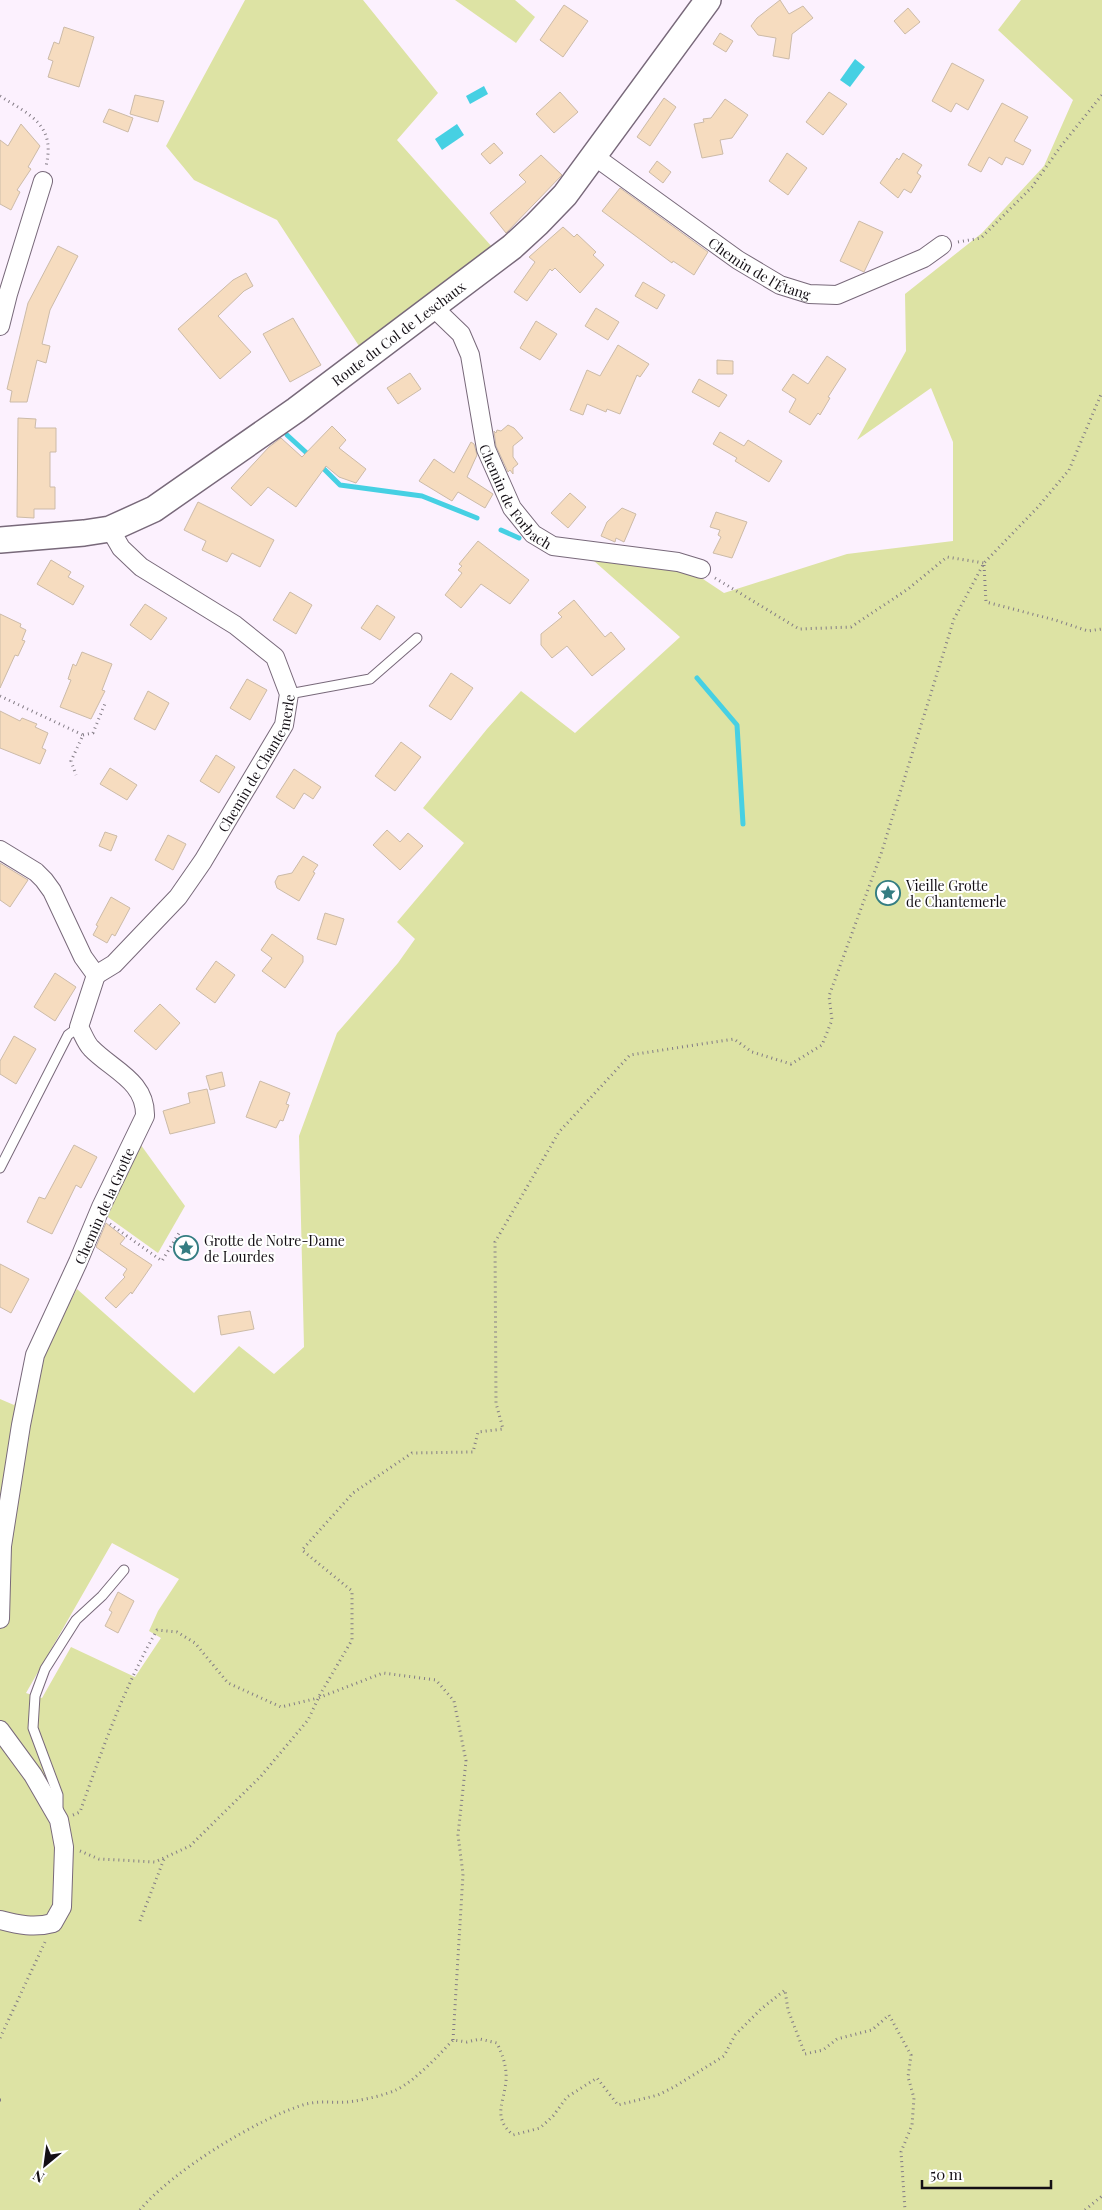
<svg xmlns="http://www.w3.org/2000/svg" width="1102" height="2210" viewBox="0 0 1102 2210" font-family="'Playfair Display',serif">
  <rect width="100%" height="100%" fill="#fcf1fe"/>
  <g fill="#dde3a4" fill-rule="evenodd">
    <path d="M245 0H363L438 93 397 140 493 248 359 346 277 220 194 180 166 146Z"/>
    <path d="M455 0H515L535 17 516 43Z"/>
    <path d="M1021 0H1102V2210H0V1399L14 1405 77 1289 194 1393 239 1346 274 1374 304 1347 299 1136 337 1033 398 963 415 939 397 922 464 843 423 808 487 729 521 691 575 733 680 637 594 561 678 571 697 575 724 593 847 554 953 541V442L931 388 857 440 906 351 905 294 982 233 1044 166 1073 100 998 30ZM112 1543 179 1579 158 1611 149 1631 161 1638 135 1677 71 1647 42 1698 26 1693Z"/>
    <path d="M138 1141 185 1206 158 1253 105 1215Z"/>
  </g>
  <g fill="#46d0e3">
    <path d="M855 59 865 67 850 87 840 80Z"/>
    <path d="M484 86 488 94 470 104 466 96Z"/>
    <path d="M457 124 464 135 442 150 435 139Z"/>
  </g>
  <g fill="none" stroke-linecap="round" stroke-linejoin="round">
    <g stroke="#46d0e3" stroke-width="5">
      <path d="M287 435 310 456"/>
      <path d="M320 465 340 485 422 496 477 518"/>
      <path d="M501 530 519 538"/>
      <path d="M697 678 737 725 743 824"/>
    </g>
  </g>
  <g fill="#f6dcbf" stroke="#ccbba8">
    <path d="M780 0 789 14 803 6 813 18 792 34 789 59 773 56 776 38 758 35 751 26 757 18Z"/>
    <path d="M564 5 588 21 563 57 540 40Z"/>
    <path d="M908 8 920 22 905 34 894 21Z"/>
    <path d="M64 27 94 37 79 87 48 77 53 61 48 59 54 42 59 44Z"/>
    <path d="M720 33 733 41 726 52 713 44Z"/>
    <path d="M952 63 984 80 968 110 956 103 951 112 932 101Z"/>
    <path d="M560 92 578 112 554 133 536 114Z"/>
    <path d="M829 92 847 104 823 135 806 122Z"/>
    <path d="M135 95 164 101 158 122 130 114Z"/>
    <path d="M664 98 676 107 650 146 637 137Z"/>
    <path d="M725 99 748 115 732 138 720 140 723 154 702 158 694 124 704 122 703 119 711 118Z"/>
    <path d="M1002 103 1028 117 1014 141 1031 150 1023 165 1006 157 1002 165 989 157 981 172 968 165Z"/>
    <path d="M109 109 133 118 128 132 103 122Z"/>
    <path d="M21 124 40 146 28 167 31 169 17 190 20 192 11 210 0 204V140L8 146Z"/>
    <path d="M494 143 503 153 490 164 481 154Z"/>
    <path d="M787 153 807 168 788 195 769 181Z"/>
    <path d="M903 153 922 165 917 173 921 176 911 193 904 189 898 198 880 183 897 158 899 160Z"/>
    <path d="M541 155 562 175 506 233 490 213 526 182 519 175Z"/>
    <path d="M657 161 671 172 663 183 649 172Z"/>
    <path d="M620 188 708 252 694 275 673 261 672 263 602 211Z"/>
    <path d="M859 221 883 232 864 272 840 261Z"/>
    <path d="M563 227 574 237 577 234 596 252 593 255 604 265 580 293 555 268 552 271 550 269 527 301 514 292 535 262 529 257Z"/>
    <path d="M58 246 78 256 50 310 42 344 50 346 46 363 37 360 27 402H10L12 391 7 389 28 303Z"/>
    <path d="M246 273 253 286 244 291 218 316 251 352 220 379 178 329 233 280Z"/>
    <path d="M643 282 665 295 657 309 635 296Z"/>
    <path d="M596 308 619 322 608 340 585 326Z"/>
    <path d="M293 318 321 365 290 382 263 334Z"/>
    <path d="M536 321 557 334 540 360 520 348Z"/>
    <path d="M618 345 649 364 640 377 637 375 620 414 607 409 606 412 587 404 583 415 570 410 587 370 600 376Z"/>
    <path d="M827 356 846 369 828 397 830 398 820 415 818 413 810 425 789 412 796 399 782 390 793 374 808 384Z"/>
    <path d="M717 360 733 361V374H717Z"/>
    <path d="M410 373 421 389 398 404 387 388Z"/>
    <path d="M699 379 727 395 719 407 692 392Z"/>
    <path d="M18 418 36 419 35 428H56V452H50V487H55V509H34V518L17 517Z"/>
    <path d="M508 425 514 428 523 438 513 446V457L518 464 513 468V474L510 470 508 472 496 446 494 431 496 433 497 430 501 431Z"/>
    <path d="M332 426 346 440 339 448 366 469 356 483 339 477 326 466 296 507 268 487 251 506 231 488 269 447 281 438 302 457Z"/>
    <path d="M720 432 744 446 748 440 782 461 769 482 735 461 737 458 713 444Z"/>
    <path d="M471 442 474 444 477 455 467 477 493 494 485 508 458 492 452 501 419 481 434 459 454 473Z"/>
    <path d="M570 493 586 507 568 528 551 513Z"/>
    <path d="M198 502 274 540 260 567 232 553 227 562 202 550 206 541 184 530Z"/>
    <path d="M622 508 636 514 624 542 616 538 615 542 601 536 607 522Z"/>
    <path d="M716 512 747 522 732 558 713 553 721 537 718 535 720 530 710 527Z"/>
    <path d="M478 541 529 580 510 604 481 584 461 608 445 595 462 573 458 570 462 566 459 564Z"/>
    <path d="M51 560 71 572 68 577 84 586 73 605 37 584Z"/>
    <path d="M290 592 312 605 296 634 273 620Z"/>
    <path d="M574 600 605 637 611 632 625 649 592 676 567 646 552 658 541 645V634L562 617 558 613Z"/>
    <path d="M145 604 167 618 151 640 130 625Z"/>
    <path d="M377 605 395 617 380 640 361 628Z"/>
    <path d="M0 614 21 624 20 627 26 630 22 640 25 641 18 656 15 655 0 688Z"/>
    <path d="M82 652 112 664 102 690 105 691 91 719 60 707 71 680 68 679 73 664 76 666Z"/>
    <path d="M451 673 473 688 451 720 429 706Z"/>
    <path d="M247 679 267 690 250 720 230 708Z"/>
    <path d="M148 691 169 703 155 730 134 719Z"/>
    <path d="M0 711 20 721 22 718 37 724 35 727 48 733 42 748 46 750 40 764 0 748Z"/>
    <path d="M401 742 421 757 395 791 375 776Z"/>
    <path d="M216 755 235 767 219 793 200 781Z"/>
    <path d="M110 768 137 785 127 800 100 784Z"/>
    <path d="M294 769 321 787 313 799 304 793 294 809 276 797Z"/>
    <path d="M387 830 400 842 408 833 423 846 400 870 373 845Z"/>
    <path d="M105 832 117 836 111 851 99 846Z"/>
    <path d="M168 835 186 844 173 870 155 860Z"/>
    <path d="M303 856 318 865 313 872 315 873 299 901 277 888 275 882 278 876 292 873Z"/>
    <path d="M0 863 28 880 10 907 0 900Z"/>
    <path d="M111 897 130 908 115 936 112 934 107 943 93 935 98 926 96 925Z"/>
    <path d="M325 913 344 919 336 945 317 939Z"/>
    <path d="M272 934 303 956V962L285 988 262 971 272 958 261 950Z"/>
    <path d="M216 961 235 975 215 1003 196 989Z"/>
    <path d="M55 973 76 987 55 1021 34 1007Z"/>
    <path d="M160 1004 180 1023 156 1050 134 1031Z"/>
    <path d="M14 1036 36 1049 16 1084 0 1074V1061Z"/>
    <path d="M222 1072 225 1086 210 1090 206 1076Z"/>
    <path d="M260 1081 290 1093 286 1104 289 1105 283 1121 280 1120 276 1128 246 1117Z"/>
    <path d="M207 1089 215 1123 170 1134 163 1111 190 1103 188 1093Z"/>
    <path d="M74 1145 97 1157 81 1188 76 1185 52 1234 27 1222 39 1197 45 1199Z"/>
    <path d="M106 1223 125 1238 120 1244 152 1265 132 1294 131 1292 116 1308 105 1298 125 1277 123 1275 127 1269 96 1247Z"/>
    <path d="M0 1264 29 1279 11 1313 0 1307Z"/>
    <path d="M250 1311 254 1329 221 1335 218 1316Z"/>
    <path d="M118 1592 134 1601 118 1633 105 1626 112 1612 109 1610Z"/>
  </g>
  <g fill="none" stroke-linecap="round" stroke-linejoin="round">
    <defs>
      <g id="service">
        <path d="M289 694 370 679 417 638"/>
        <path d="M0 1168 68 1035 79 1027"/>
        <path d="M58 1812V1795L33 1728 35 1696 45 1669 76 1620 102 1596 124 1570"/>
      </g>
      <g id="minor">
        <path id="s1" d="M594 156 738 260 780 285 809 294 837 295 924 258 942 245"/>
        <path id="s2" d="M433 307 461 334 470 355 486 449 512 508 533 534 553 546 678 562 701 569"/>
        <path d="M0 326 8 294 43 181"/>
        <path d="M0 850 36 872 44 880 52 891 83 957 96 975 79 1027C83 1034 86 1043 91 1048 112 1070 146 1081 145 1116L101 1207 78 1262 35 1355 21 1425 2 1546 0 1619"/>
        <path id="s3" d="M96 975 114 964 178 897 203 861 284 725 289 694 275 657 235 625 141 567 121 548 110 529"/>
        <path d="M0 1730 33 1775 59 1820 64 1847 62 1907 53 1923C35 1928 18 1925 0 1920"/>
      </g>
      <g id="secondary">
        <path id="s4" d="M0 540 84 533 110 529 154 509 296 410 512 247 537 224 565 195 708 0"/>
      </g>
    </defs>
    <use href="#service" stroke="#78697a" stroke-width="11"/>
    <use href="#minor" stroke="#78697a" stroke-width="20"/>
    <use href="#secondary" stroke="#78697a" stroke-width="28"/>
    <g stroke="#837c85" stroke-width="3" stroke-dasharray="1 4" stroke-linecap="butt">
      <path d="M0 96C30 115 56 125 46 166"/>
      <path d="M958 242 981 238 1032 187 1061 146 1102 95"/>
      <path d="M984 565 986 602 1055 620 1088 631 1102 629"/>
      <path d="M715 578 799 629 851 627 908 589 947 557 984 563"/>
      <path d="M0 696 83 735 71 761 76 775"/>
      <path d="M83 735 93 733 106 701"/>
      <path d="M110 1224 162 1261 179 1233"/>
      <path d="M73 1815 80 1812C101 1752 125 1685 157 1630L177 1632 195 1643 228 1683 281 1707 318 1698"/>
      <path d="M80 1851 99 1859 155 1862 190 1846 261 1776 308 1720 318 1699"/>
      <path d="M140 1921 164 1859"/>
      <path d="M0 2038 45 1942"/>
      <path d="M453 2040 463 1874 458 1835 466 1761 454 1701 436 1680 383 1673 318 1698 352 1640V1591L302 1550 353 1493 412 1453 473 1452 478 1432 503 1429 496 1403 495 1242 559 1132 630 1055 734 1039 752 1052 791 1064 822 1045 832 1020 829 996 881 854 954 619 984 563 1038 507 1069 470 1102 392"/>
      <path d="M0 2100H2"/>
      <path d="M140 2210C171 2172 258 2118 306 2104 323 2100 339 2104 355 2101 367 2099 385 2095 396 2090 415 2081 439 2055 453 2040L467 2042 480 2039 497 2043C503 2056 507 2067 506 2081 504 2103 492 2117 513 2135L540 2128 553 2116 567 2097 597 2078 618 2105 658 2095 674 2087 724 2056 735 2035 761 2009 785 1990 788 2010 805 2054 823 2050 837 2039 872 2030 889 2015 911 2055 908 2077 914 2098 912 2125 901 2152 905 2210"/>
      <path d="M1085 2210 1102 2196"/>
    </g>
    <use href="#service" stroke="#fff" stroke-width="9"/>
    <use href="#minor" stroke="#fff" stroke-width="18"/>
    <use href="#secondary" stroke="#fff" stroke-width="25"/>
  </g>
  <defs>
    <symbol id="sight-ring" viewBox="-11 -11 22 22"><circle r="9.5" fill="#fff" stroke="#347d82" stroke-width="1.5"/><path d="M0-6L1.8-2.2L6-1.7L2.9 1.2L3.7 5.4L0 3.3L-3.7 5.4L-2.9 1.2L-6-1.7L-1.8-2.2Z" fill="#347d82"/></symbol>
  </defs>
  <g fill-rule="evenodd">
    <use href="#sight-ring" x="874" y="879" width="28" height="28"/>
    <use href="#sight-ring" x="172" y="1234" width="28" height="28"/>
  </g>
  <g text-anchor="middle" dominant-baseline="central" stroke-width="4" stroke-linejoin="round" paint-order="stroke">
    <g font-size="14" fill="#140f15" stroke="#fff">
      <text stroke="none"><textPath href="#s1" startOffset="201">Chemin de l'Étang</textPath></text>
      <text stroke="none"><textPath href="#s4" startOffset="460">Route du Col de Leschaux</textPath></text>
      <text stroke="none"><textPath href="#s2" startOffset="214">Chemin de Forbach</textPath></text>
      <text stroke="none"><textPath href="#s3" startOffset="270">Chemin de Chantemerle</textPath></text>
      <text transform="translate(104 1206) rotate(-66)">Chemin de la Grotte</text>
    </g>
    <g font-size="14" fill="#140f15" stroke="#fff" text-anchor="start">
      <text x="906" y="885">Vieille Grotte<tspan x="906" dy="16">de Chantemerle</tspan></text>
      <text x="204" y="1240">Grotte de Notre-Dame<tspan x="204" dy="16">de Lourdes</tspan></text>
    </g>
  </g>
  <g transform="translate(45 2165) rotate(209)" stroke="#ffffff" stroke-width="4" paint-order="stroke">
  <path d="M0-4L9 19L0 12L-9 19Z" fill="#140f15"/>
  <text y="-8" font-size="14" font-weight="bold" text-anchor="middle" fill="#140f15">N</text>
  </g>
  <path d="M922 2180v8h129v-8" fill="none" stroke="#140f15" stroke-width="2.5"/>
  <text x="930" y="2180" font-size="15" fill="#140f15" stroke="#ffffff" stroke-width="4" paint-order="stroke">50 m</text>
</svg>
